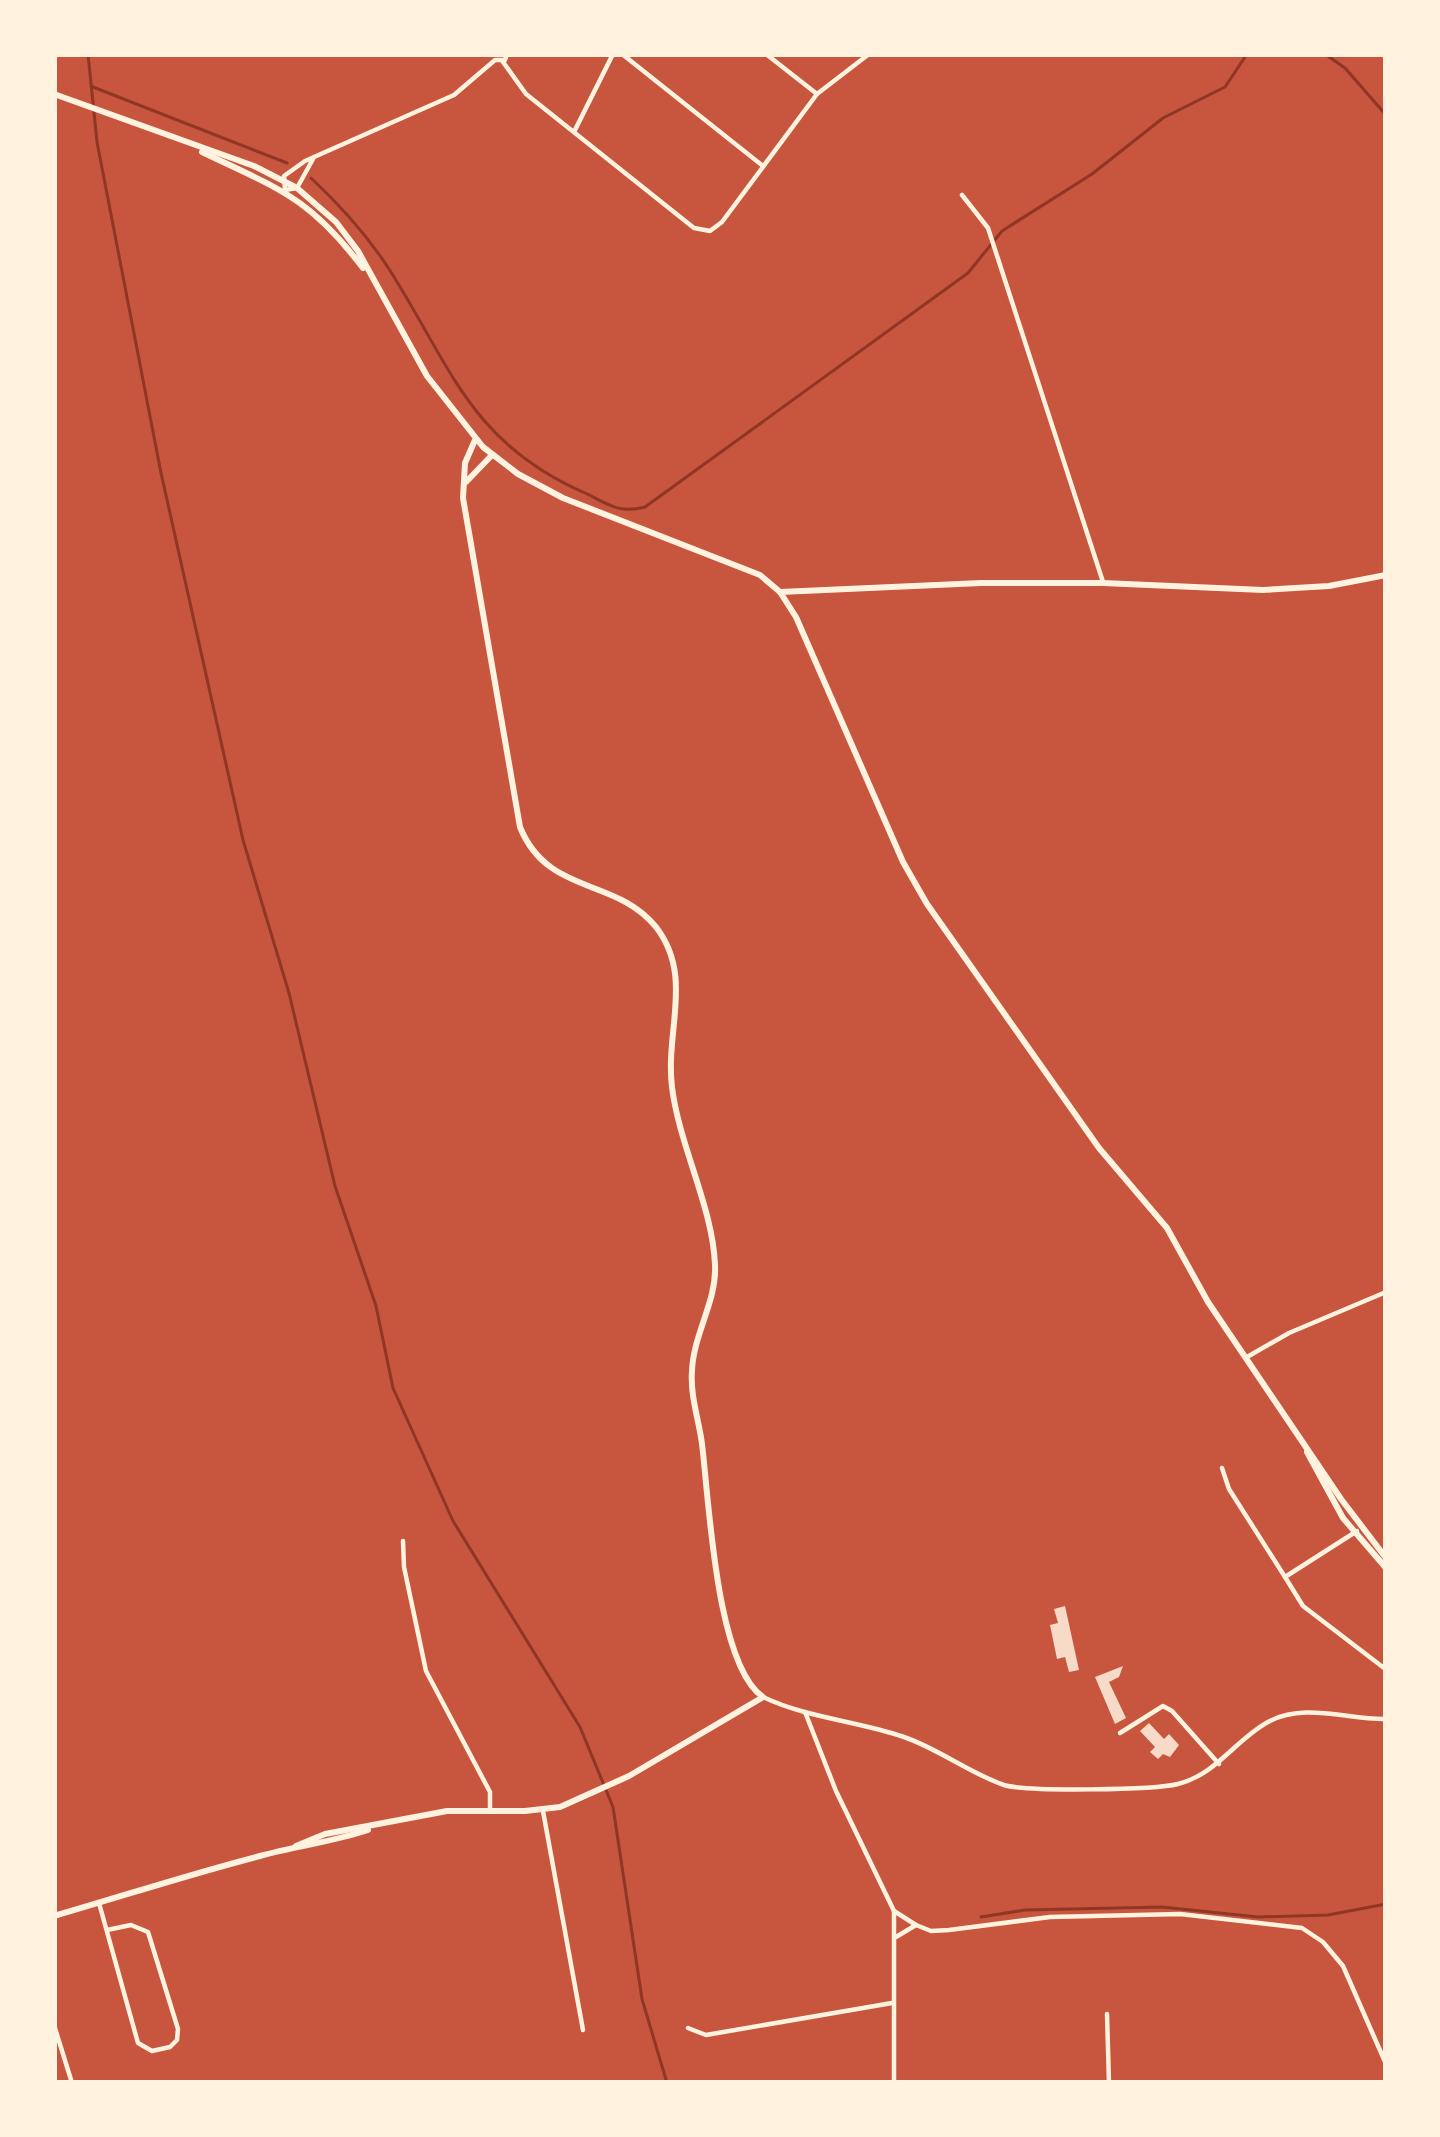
<svg xmlns="http://www.w3.org/2000/svg" width="1440" height="2137" viewBox="0 0 1440 2137" font-family="Jost,sans-serif">
  <rect width="100%" height="100%" fill="#c8553d"/>
  <g fill="none" stroke-linecap="round" stroke-linejoin="round">
    <g stroke="#8f3625" stroke-width="3">
      <path d="M88 54 97 142 161 473 243 840 289 993 335 1186 376 1306 393 1388 453 1521 580 1727 613 1807 642 1999 667 2083"/>
      <path d="M1325 54 1345 68 1386 115"/>
      <path d="M93 87 287 163"/>
      <path d="M311 178C341 206 367 235 389 269 451 366 469 442 585 493 608 504 619 514 645 507L968 273 1002 231 1092 174 1163 118 1225 87 1247 54"/>
      <path d="M981 1917 1025 1910 1162 1907 1258 1917 1328 1915 1386 1904"/>
    </g>
  </g>
  <g fill="#f7dbc8">
    <path d="M1065 1606 1079 1670 1069 1672 1065 1657 1057 1659 1050 1625 1058 1623 1054 1609Z"/>
    <path d="M1123 1666 1119 1677 1109 1682 1126 1718 1115 1724 1095 1677Z"/>
    <path d="M1149 1723 1164 1739 1169 1734 1179 1745 1170 1757 1163 1754 1158 1759 1150 1752 1155 1747 1140 1731Z"/>
  </g>
  <g fill="none" stroke-linecap="round" stroke-linejoin="round">
    <g stroke="#fff3e0" stroke-width="4.5">
      <path d="M622 54 763 166"/>
      <path d="M766 54 817 94"/>
      <path d="M503 62 526 94 694 228 710 231 722 222 817 94 869 54"/>
      <path d="M574 132 613 54"/>
      <path d="M313 159 297 188 285 190 284 176 305 161 454 95 495 60H505L507 54"/>
      <path d="M962 195 988 228 1103 582"/>
      <path d="M1247 1357 1289 1333 1386 1292"/>
      <path d="M1222 1468 1229 1489 1285 1577"/>
      <path d="M1357 1531 1285 1577 1303 1606 1384 1668"/>
      <path d="M403 1541 404 1567 426 1671 490 1792V1809"/>
      <path d="M763 1697C807 1718 858 1721 904 1737 939 1749 969 1773 1004 1785 1027 1792 1154 1790 1178 1784 1217 1774 1235 1740 1268 1722 1304 1702 1348 1720 1386 1719"/>
      <path d="M805 1712 836 1791 894 1911 916 1925 931 1931 949 1930 1050 1917 1180 1914 1302 1928 1323 1942 1343 1966 1386 2064"/>
      <path d="M1120 1733 1163 1706 1172 1711 1219 1764"/>
      <path d="M543 1811 583 2030"/>
      <path d="M99 1903 138 2043 152 2051 170 2047 177 2040 178 2029 148 1932 131 1925 107 1930"/>
      <path d="M894 1911V2083"/>
      <path d="M896 1937 916 1925"/>
      <path d="M1107 2014 1109 2083"/>
      <path d="M54 2025 72 2083"/>
      <path d="M688 2028 706 2035 892 2003"/>
    </g>
    <g stroke="#fff3e0" stroke-width="6">
      <path d="M54 94 254 166 297 188 336 222 358 251 427 376 483 447 518 474 563 498 760 575 780 592 796 617 903 862 927 904 1099 1148 1167 1228 1208 1302 1341 1499 1386 1558"/>
      <path d="M202 152C279 189 309 197 363 268"/>
      <path d="M466 482 492 455"/>
      <path d="M780 592 981 583H1103L1263 590 1329 586 1386 575"/>
      <path d="M1307 1452 1343 1518 1386 1568"/>
      <path d="M296 1846 325 1834 447 1811H525L560 1807 629 1776 763 1697C716 1665 709 1500 702 1444 699 1420 690 1396 692 1371 693 1335 717 1301 715 1265 713 1208 679 1145 672 1087 665 1031 694 976 656 927 616 877 548 896 520 827L463 498 465 463 475 440"/>
      <path d="M54 1916C123 1896 190 1874 260 1856 296 1846 332 1842 368 1830"/>
    </g>
  </g>
  <rect width="1440" height="2137" fill="none" stroke="#fff3e0" stroke-width="114"/>
</svg>
